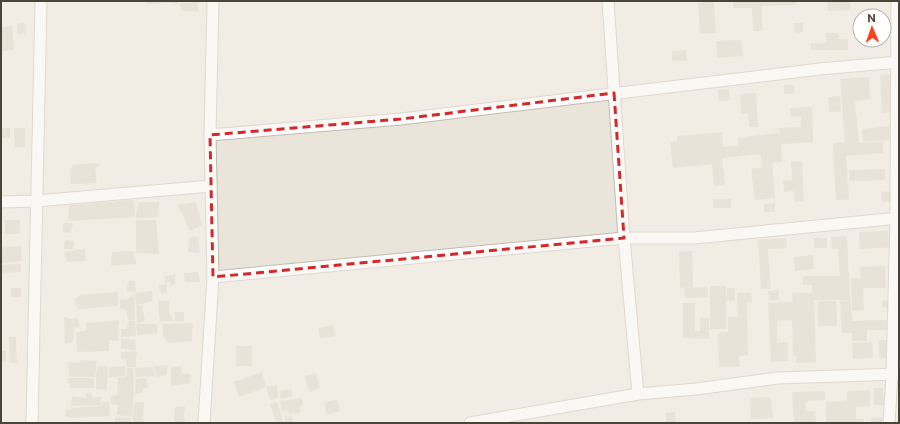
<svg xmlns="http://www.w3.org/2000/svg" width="900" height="424" viewBox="0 0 900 424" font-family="Inter,sans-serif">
  <rect width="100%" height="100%" fill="#f6f3ec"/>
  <path fill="#eae5da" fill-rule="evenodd" d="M1 1H899V423H1ZM860 16H884V40H860Z"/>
  <g fill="#d8cfc1">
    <path d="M147 1H178V4L161 2V4H147Z"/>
    <path d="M706 1H714L716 33 700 34 698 3 706 2Z"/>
    <path d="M733 1H796V5L762 6V31H753L752 8H733Z"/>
    <path d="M827 1H850V10L828 11Z"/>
    <path d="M198 2 199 11H181L180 3Z"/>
    <path d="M25 23 26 33 17 34V24Z"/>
    <path d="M794 23H803V32L795 33Z"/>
    <path d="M12 26 14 50 1 51V27Z"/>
    <path d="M826 33H838L839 39H848V50H811V43H827Z"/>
    <path d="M741 40 743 56 717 58 716 41Z"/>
    <path d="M686 50 687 61H672V51Z"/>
    <path d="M893 74 896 112 882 113 880 75Z"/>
    <path d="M869 77 870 99 855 101 859 143 883 141V153L846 156 849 199 836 200 833 143 845 142 840 79Z"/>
    <path d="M784 85H795L794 94H784Z"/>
    <path d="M729 89 730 100 719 101 718 90Z"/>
    <path d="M756 93 758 127H749L748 114H741L740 94Z"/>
    <path d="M840 96 841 111 829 112 828 97Z"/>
    <path d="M812 107 813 142 781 144 782 162 772 163 775 198 755 200 751 169 762 168 761 154 722 158 725 185 714 186 712 164 673 168 670 142 677 141V136L722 132 723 147 738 146V138L779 133 780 141 779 128 801 127V117H791L790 108Z"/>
    <path d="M889 126 890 140 863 142 862 129Z"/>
    <rect x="1" y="128" width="9" height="10"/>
    <path d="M14 128H25V147H15Z"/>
    <path d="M802 161 804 201 795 202 794 191 784 192 783 181 792 180 791 162Z"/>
    <path d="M100 163 95 169 97 183 71 184 70 170 73 165Z"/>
    <path d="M885 169V180L849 181V170Z"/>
    <path d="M893 191 894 201 882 202 881 192Z"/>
    <rect x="713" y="199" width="18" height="9"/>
    <path d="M134 200 135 217 68 221 69 205Z"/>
    <path d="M138 202H159L158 217 136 218Z"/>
    <path d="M196 202 202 225 190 231 178 205Z"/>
    <path d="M775 203V212H764V204Z"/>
    <rect x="5" y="220" width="15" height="14"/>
    <path d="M136 220H156L159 254 136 253Z"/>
    <path d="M63 223H73L71 233 63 232Z"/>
    <path d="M888 231 889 247 860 249 859 232Z"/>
    <path d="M847 236 850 300H814L816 362 796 363V356H793L792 320 777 321V343L788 342V361L771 362 768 303 793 302 792 293H812V285H803V276H840L838 248 832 249 831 237Z"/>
    <path d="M189 237H198L200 253 188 252Z"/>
    <path d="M786 238 787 248 768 249 771 289H761L758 240Z"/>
    <rect x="814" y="238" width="13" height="10"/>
    <path d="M65 240 74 241 73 249H64Z"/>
    <path d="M21 246 22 261 1 263V247Z"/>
    <path d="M86 246 85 251 86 261 66 262 64 252 83 249Z"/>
    <path d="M133 251 136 264 111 266 112 252Z"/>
    <path d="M679 251H692L693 287 680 288Z"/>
    <path d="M813 255 814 269 795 271 794 257Z"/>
    <path d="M21 264V272L1 273V265Z"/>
    <path d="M885 266 886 288H863L864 310 852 311 851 278H861L860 267Z"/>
    <path d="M198 272 200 282H185L184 273Z"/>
    <path d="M175 274V284L170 286V282L165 283V276Z"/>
    <path d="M128 281H135L136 292 127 291Z"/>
    <path d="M167 284V293L160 294 159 285Z"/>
    <rect x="710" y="286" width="16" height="43"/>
    <path d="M708 287V297L685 298 684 288Z"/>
    <rect x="11" y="288" width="10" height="9"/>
    <path d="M727 288H735V301H726Z"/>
    <path d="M779 290V300L769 301 768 291Z"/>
    <path d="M152 291 153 301 136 305 135 293Z"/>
    <path d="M118 292V306L78 309 74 299 80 295Z"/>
    <path d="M737 293H751L752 302H747L748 355 739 356 740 367H719L718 333 728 332V317H738Z"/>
    <path d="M134 294 135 320H128L126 310 120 308V299H127Z"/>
    <path d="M850 300 852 321 888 320V330H867V341H852V333H842L840 301Z"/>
    <path d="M889 300V307H882V301Z"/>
    <path d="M158 301H169V312L174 321H160Z"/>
    <path d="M818 301H836L837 326H818Z"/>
    <path d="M683 303H695V331H700V317L709 318V339L683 338Z"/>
    <path d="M142 305 145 321 137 323 136 306Z"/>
    <rect x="175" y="312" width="9" height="9"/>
    <path d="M64 317 72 319 78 318 80 327 74 328 73 342 65 344Z"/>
    <path d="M119 320 118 341 109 340V351L77 352 76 333 86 330V323Z"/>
    <path d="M128 321H135L136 336 121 337V329H127Z"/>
    <path d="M193 323 192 341 169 343 163 336V324Z"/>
    <path d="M136 324H157V333L137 335Z"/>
    <path d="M333 325 335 336 320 338 318 328Z"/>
    <path d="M9 337H16L17 362 10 363Z"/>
    <path d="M121 339H135L136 350 121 349Z"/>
    <rect x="879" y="340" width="9" height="18"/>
    <path d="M872 342 873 358 853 359 852 343Z"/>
    <rect x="236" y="346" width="16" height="20"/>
    <rect x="1" y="351" width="5" height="11"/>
    <path d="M137 351 135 367H127L126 360 121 359V352Z"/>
    <path d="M80 360 97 361 95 377H69L68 362 80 363Z"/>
    <path d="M168 365 167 375 157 377 154 366Z"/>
    <path d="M98 366H108L107 390 96 389V377Z"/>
    <path d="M125 366V376L109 377V367Z"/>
    <path d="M181 366 182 374H191L190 383 171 386V367Z"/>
    <path d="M153 367 155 376 136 377 135 368Z"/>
    <path d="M127 368H133L134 390 132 416 117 415 118 405 111 404V396L117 395 118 378 126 377Z"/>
    <path d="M262 372 266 387 239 397 234 382Z"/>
    <path d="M316 373 320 388 309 392 305 376Z"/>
    <path d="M68 378H94V388H70Z"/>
    <path d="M146 378 148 388H143V393L135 394 136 379Z"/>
    <path d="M276 385 279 398 270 400 266 387Z"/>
    <path d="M874 388H883L884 405H874Z"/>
    <path d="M291 389 293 396 281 399 279 391Z"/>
    <path d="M870 390V406L856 407V419H864V423H826V402L847 401V391Z"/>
    <path d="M825 391V400L806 401V411H815L816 423H794L792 392Z"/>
    <path d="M86 393H91L92 397H101L100 405 71 406 72 396 86 398Z"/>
    <path d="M771 397 773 418 751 419 750 398Z"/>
    <path d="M302 398 303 405 300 406 301 412 290 414 288 410 282 411 280 401Z"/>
    <path d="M337 399 340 411 327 415 324 403Z"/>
    <path d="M101 402H109L110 416 72 418 65 417 66 410H71L72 408 101 406Z"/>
    <path d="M135 402H144L143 416 144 423H134L132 417Z"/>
    <path d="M277 402 284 423H277L270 404Z"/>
    <path d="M185 406 184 416 185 423H174L175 407Z"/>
    <path d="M675 412 676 423H666V413Z"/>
    <path d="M284 416 292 417 293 423H286Z"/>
    <path d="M115 417 131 418V423H115Z"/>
    <path d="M882 417 883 423H872L871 418Z"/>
  </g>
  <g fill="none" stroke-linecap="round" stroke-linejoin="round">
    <defs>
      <g id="street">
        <path d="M608 1 624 238 638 394"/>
        <path d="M210 135 401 119 820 69 899 62"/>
        <path d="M1 202 36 201 211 186"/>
        <path d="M213 277 624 238H694L899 218"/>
        <path d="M32 423 41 1"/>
        <path d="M204 423 213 277 210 135 213 1"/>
        <path d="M470 423 638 394 696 389 778 378 899 374"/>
        <path d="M889 423 892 375 896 218 897 1"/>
      </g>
    </defs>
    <use href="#street" stroke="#c2bbae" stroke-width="13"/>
    <use href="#street" stroke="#fff" stroke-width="11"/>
  </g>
  <path d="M0 0H900V424H0ZM614 93 624 238 213 277 210 135 401 119Z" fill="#f6f3ec" fill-opacity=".55" fill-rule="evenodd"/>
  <path fill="none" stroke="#d62828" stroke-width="3" stroke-dasharray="8 5" stroke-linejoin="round" d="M614 93 624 238 213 277 210 135 401 119Z"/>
  <rect width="900" height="424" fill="none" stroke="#4b4439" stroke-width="4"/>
  <g transform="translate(872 28) rotate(358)"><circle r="19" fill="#ffffff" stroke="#b7b4b0"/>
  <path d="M0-3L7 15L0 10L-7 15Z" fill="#fc3f1d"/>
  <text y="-6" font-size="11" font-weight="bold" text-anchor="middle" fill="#4b4439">N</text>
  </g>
</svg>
